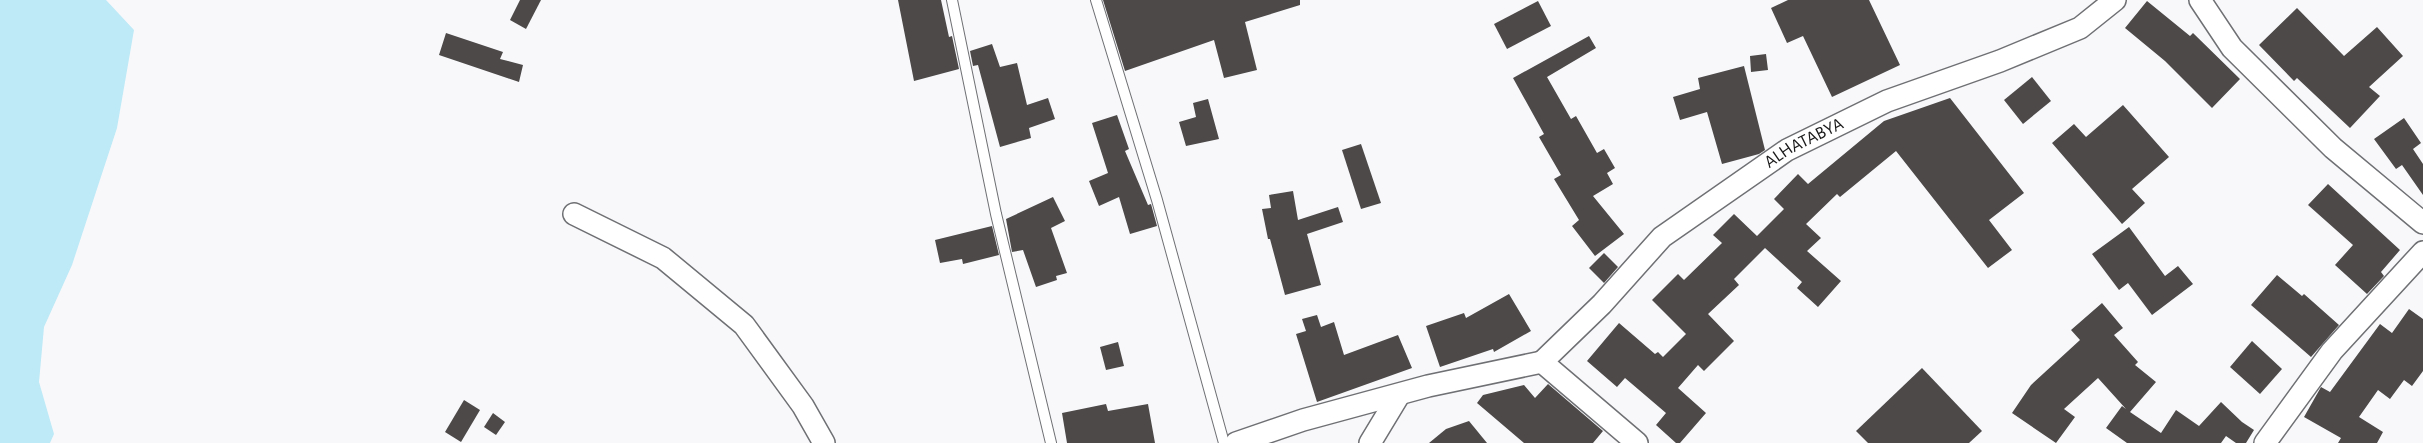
<svg xmlns="http://www.w3.org/2000/svg" width="2423" height="443" viewBox="0 0 2423 443" font-family="'Alegreya Sans',sans-serif">
  <rect width="100%" height="100%" fill="#f8f8fb"/>
  <path fill="#bdeaf6" d="M0 0H106L134 30 117 128 72 265 44 327 39 382 54 434 50 443H0Z"/>
  <g fill="#4c4948">
    <path d="M520 0H541L526 29 510 20Z"/>
    <path d="M898 0H941L949 37 952 36 959 69 914 81Z"/>
    <path d="M1103 0H1300V5L1245 22 1257 70 1224 78 1214 40 1125 71Z"/>
    <path d="M1788 0H1869L1900 65 1832 97 1803 36 1787 43 1771 8Z"/>
    <path d="M1538 1 1551 26 1507 49 1494 24Z"/>
    <path d="M2147 1 2190 36 2193 33 2240 79 2212 108 2165 61 2125 28Z"/>
    <path d="M2297 8 2344 56 2377 27 2403 56 2369 87 2380 96 2350 128 2297 78 2294 81 2259 45Z"/>
    <path d="M446 33 503 52 500 59 523 65 519 82 439 55Z"/>
    <path d="M1589 36 1596 48 1547 77 1571 119 1576 116 1597 153 1604 149 1615 168 1607 173 1613 184 1593 196 1624 234 1595 256 1572 226 1579 220 1554 179 1561 175 1539 137 1544 134 1513 78Z"/>
    <path d="M992 44 1000 67 1017 63 1027 105 1048 98 1055 119 1029 128 1031 138 1000 147 978 65 973 66 970 51Z"/>
    <path d="M1766 54 1768 70 1751 72 1750 56Z"/>
    <path d="M1744 66 1765 150 1759 154 1722 164 1707 112 1680 120 1673 97 1700 89 1698 78Z"/>
    <path d="M2032 77 2051 101 2023 124 2004 100Z"/>
    <path d="M1950 98 2024 193 1989 220 2012 250 1988 268 1896 151 1840 197 1837 194 1806 224 1821 238 1807 251 1841 281 1818 307 1797 288 1802 282 1765 248 1734 279 1739 285 1708 314 1734 341 1704 371 1698 365 1678 388 1706 413 1680 443H1676L1656 425 1666 413 1625 378 1617 387 1587 361 1619 323 1655 354 1658 352 1663 357 1686 334 1652 300 1678 274 1684 280 1722 243 1713 235 1734 214 1757 236 1784 209 1774 199 1798 174 1808 184 1884 121Z"/>
    <path d="M1208 99 1219 139 1186 146 1179 122 1196 117 1193 103Z"/>
    <path d="M2123 105 2169 157 2132 189 2145 203 2122 224 2052 143 2074 124 2086 137Z"/>
    <path d="M1117 115 1129 149 1125 151 1148 205 1151 204 1157 226 1130 234 1119 197 1099 206 1089 181 1108 173 1092 123Z"/>
    <path d="M2404 118 2421 143 2413 149 2423 164V195L2402 165 2396 169 2374 139Z"/>
    <path d="M1361 144 1381 203 1361 209 1342 150Z"/>
    <path d="M2328 184 2400 250 2381 272 2384 276 2367 294 2335 265 2353 245 2308 205Z"/>
    <path d="M1293 191 1298 220 1338 207 1343 222 1307 234 1321 285 1285 295 1270 239H1268L1262 209 1271 208 1269 195Z"/>
    <path d="M1053 197 1065 221 1051 228 1067 273 1056 276 1057 280 1036 287 1023 250 1012 252 1006 219Z"/>
    <path d="M992 226 999 255 963 264 962 259 940 263 935 240Z"/>
    <path d="M2129 227 2165 276 2178 266 2193 284 2152 315 2128 283 2119 290 2092 254Z"/>
    <path d="M1604 253 1618 267 1604 283 1589 268Z"/>
    <path d="M2277 275 2302 296 2304 294 2339 325 2311 357 2251 305Z"/>
    <path d="M1509 294 1531 331 1494 352 1493 349 1440 367 1426 326 1464 313 1466 318Z"/>
    <path d="M2102 303 2123 328 2114 335 2138 362 2135 365 2156 382 2130 412 2161 433 2176 410 2199 426 2221 402 2242 422 2254 430 2246 443H2236L2226 436 2221 443H2127L2106 428 2122 406 2126 409 2098 378 2064 409 2075 417 2056 443 2012 413 2031 385 2080 340 2071 330Z"/>
    <path d="M2409 309 2423 319V371L2412 386 2404 380 2390 399 2378 390 2359 417 2383 432 2377 443H2338L2341 438 2304 417 2321 387 2330 392 2380 324 2392 333Z"/>
    <path d="M1317 315 1321 327 1334 322 1344 355 1398 335 1412 368 1317 402 1296 334 1306 331 1302 319Z"/>
    <path d="M2252 341 2282 369 2260 394 2230 367Z"/>
    <path d="M1118 342 1124 366 1106 370 1100 347Z"/>
    <path d="M1922 368 1982 431 1969 443H1868L1856 431Z"/>
    <path d="M1548 384 1603 431 1593 443H1524L1477 403 1483 395 1524 385 1535 398Z"/>
    <path d="M464 400 480 410 461 442 445 432Z"/>
    <path d="M1106 404 1108 411 1148 404 1155 443H1067L1062 413Z"/>
    <path d="M493 413 505 422 496 435 484 427Z"/>
    <path d="M1469 421 1487 443H1429L1446 429Z"/>
  </g>
  <g fill="none" stroke-linecap="round" stroke-linejoin="round">
    <defs>
      <g id="service">
        <path d="M952 0 996 214 1051 443"/>
        <path d="M1096 0 1157 200 1224 443"/>
      </g>
      <g id="minor">
        <path d="M2200 0 2232 48 2333 148 2423 223"/>
        <path d="M574 214 663 258 744 325 803 406 824 443"/>
        <path id="s1" d="M1542 362 1602 304 1662 237 1787 150 1887 101 2000 61 2080 28 2115 0"/>
        <path d="M1542 362 1637 443"/>
        <path d="M1236 443 1303 420 1428 386 1542 362"/>
        <path d="M1370 443 1399 395"/>
        <path d="M2265 443 2332 351 2423 252"/>
      </g>
    </defs>
    <use href="#service" stroke="#6f7073" stroke-width="12"/>
    <use href="#minor" stroke="#6f7073" stroke-width="24"/>
    <use href="#service" stroke="#fff" stroke-width="10"/>
    <use href="#minor" stroke="#fff" stroke-width="21"/>
  </g>
  <g text-anchor="middle" dominant-baseline="central" stroke-width="5" stroke-linejoin="round" paint-order="stroke">
    <g font-size="18" fill="#19191a" stroke="#fff">
      <text stroke="none"><textPath href="#s1" startOffset="344">ALHATABYA</textPath></text>
    </g>
  </g>
</svg>
